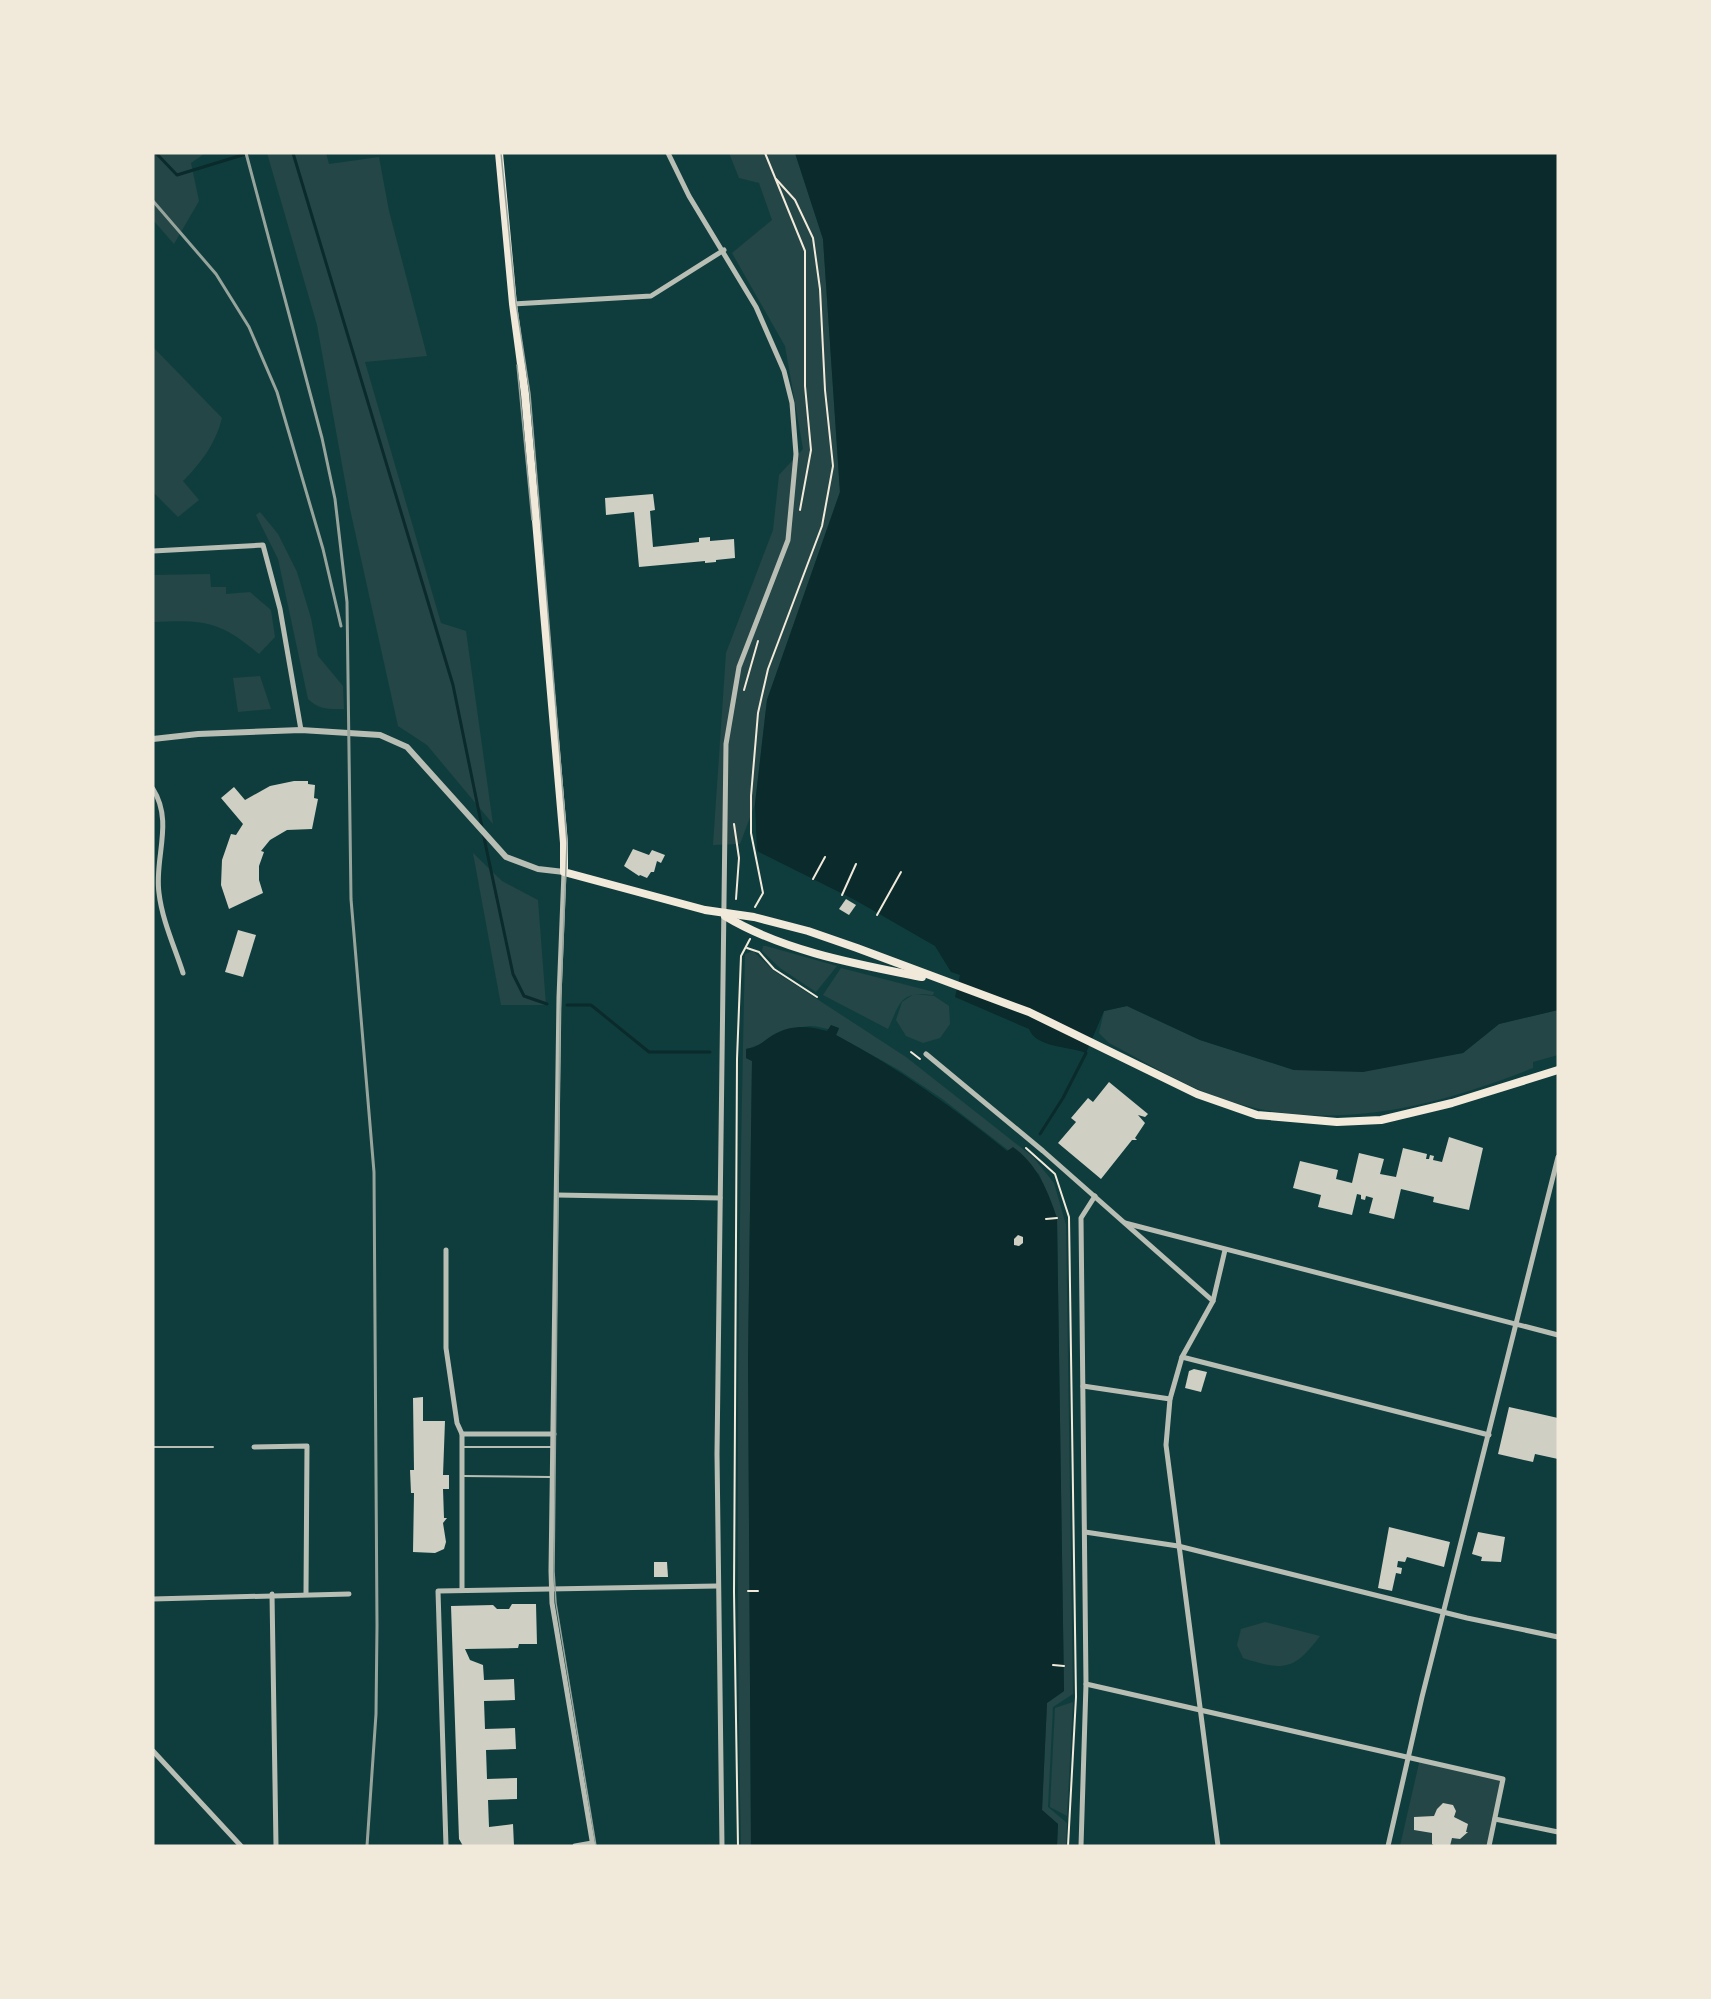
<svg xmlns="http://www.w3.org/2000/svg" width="1711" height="1999" viewBox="0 0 1711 1999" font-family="Jost,sans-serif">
  <rect width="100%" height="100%" fill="#0f3d3e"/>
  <g fill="#244646">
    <path d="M153 153 204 154 191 163 199 201 174 244 153 220Z"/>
    <path d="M267 153H326L329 164 379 157 389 211 427 356 365 362 441 623 466 631 493 824 427 745 398 726 350 509 317 325Z"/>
    <path d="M729 153H795L823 239 840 492 767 700 755 804 740 844 713 845 726 653 773 530 779 475 803 449 785 346 732 253 772 220 759 183 739 178Z"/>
    <path d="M153 347 222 418C216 443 201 463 183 481L199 500 178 517 153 492Z"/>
    <path d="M260 512 278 534 297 572 311 618 318 656 343 686 344 709C329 709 319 710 308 699L278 559 256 515Z"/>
    <path d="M210 574 211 587H226V594L250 592 271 610 275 637 259 654C218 620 205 620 153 622V575Z"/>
    <path d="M260 676 271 709 238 712 233 678Z"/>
    <path d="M473 853 502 881 538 900 546 1005H501Z"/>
    <path d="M763 946H766L837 966 816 992 780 968 762 951Z"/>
    <path d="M753 951 774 971 906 1057 1033 1157 1054 1183 1066 1225 1073 1694 1053 1707 1048 1807 1067 1823 1066 1846H1057L1058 1824 1042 1810 1047 1703 1064 1691 1057 1218 1039 1174 941 1098 899 1070 836 1035 839 1029C827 1031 821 1026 810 1026 787 1027 767 1044 746 1049V1058L752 1061 748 1360 751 1846H741C735 1549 738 1252 745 954Z"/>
    <path d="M841 968 934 992 933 995C900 991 901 1001 888 1029L823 995Z"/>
    <path d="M914 994 934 996 949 1006 950 1024 940 1038 923 1043 906 1036 896 1020 902 1002Z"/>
    <path d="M1127 1006 1200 1040 1294 1070 1463 1053 1499 1024 1558 1010V1055L1533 1062V1068C1437 1106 1335 1133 1232 1102 1189 1089 1149 1064 1109 1043L1099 1033 1104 1011Z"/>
    <path d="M1265 1622 1320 1636C1294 1671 1283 1671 1243 1658L1237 1645 1241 1629Z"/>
    <path d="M1073 1702 1067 1816 1050 1807 1055 1708Z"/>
    <path d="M1420 1759 1503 1779 1489 1846H1400Z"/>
  </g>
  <g fill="#0a2a2b">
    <path d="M795 153H1558V1010L1499 1024 1463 1053 1363 1072 1294 1070 1200 1040 1127 1006 1104 1011 1086 1053C1069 1046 1036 1048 1029 1029L955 997 960 975 951 972 935 946 855 900 757 851 755 804 767 700 840 492 823 239Z"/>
    <path d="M831 1025 839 1028 836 1035C898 1068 953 1107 1007 1151L1013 1147C1037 1164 1048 1191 1057 1218L1064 1691 1047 1703 1042 1810 1058 1824 1057 1846H751L748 1360 752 1061 746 1058V1049C757 1047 759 1045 767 1039 787 1024 805 1025 827 1031Z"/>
  </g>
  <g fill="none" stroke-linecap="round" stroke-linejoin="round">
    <g stroke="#0a2a2b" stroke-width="3">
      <path d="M156 153 177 175 249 153"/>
      <path d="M293 153 453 685 482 827"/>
      <path d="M483 833 513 974 524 996 547 1004"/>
      <path d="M567 1005H591L649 1052H710"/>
      <path d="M1040 1134 1063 1098 1086 1053"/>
    </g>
  </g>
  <g fill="#cfcfc3">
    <path d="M653 494 655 510 650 511 653 547 699 542V538L710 537V541L734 539 735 558 716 560V562L705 563V561L639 567 634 512 606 515 605 498Z"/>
    <path d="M294 781H308V784L315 785 314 798 318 799 312 829 287 830 270 840 261 851 264 852 259 866V880L263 893 229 909 221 885 222 860 231 834 236 835 243 824 221 798 234 787 245 800 270 786Z"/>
    <path d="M633 849 649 855 652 850 665 855 661 863 657 861 654 872H651L647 878 640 875 639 876 624 866Z"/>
    <path d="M846 899 856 905 849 915 839 909Z"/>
    <path d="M238 930 256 935 243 977 225 972Z"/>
    <path d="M1109 1082 1148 1114 1145 1117 1138 1115 1145 1123 1135 1138 1137 1140H1132L1101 1179 1058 1143 1076 1122 1071 1118 1088 1098 1093 1102Z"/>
    <path d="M1449 1137 1483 1148 1469 1210 1433 1202 1434 1197 1401 1189 1394 1219 1369 1213 1373 1198 1366 1196 1365 1200 1361 1199V1195L1357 1194 1352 1215 1318 1207 1321 1195 1293 1188 1300 1161 1338 1170 1336 1179 1352 1183 1359 1153 1384 1159 1380 1174 1396 1177 1403 1148 1427 1154 1426 1159H1429L1430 1155 1434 1156 1433 1160 1442 1162Z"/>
    <path d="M1018 1235 1023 1237V1243L1019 1246 1014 1245V1239Z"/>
    <path d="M1194 1369 1207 1372 1201 1392 1185 1388 1189 1371Z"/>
    <path d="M423 1397V1421H445L443 1475H449V1489H443L444 1518H447L443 1523 446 1542 444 1549 435 1553 413 1552 414 1493H411L410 1470H414L413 1398Z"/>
    <path d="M1509 1407 1558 1418V1459L1535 1454 1533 1462 1498 1454Z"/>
    <path d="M1389 1527 1450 1542 1444 1567 1407 1557 1405 1562 1398 1561 1397 1567 1402 1568 1401 1574 1396 1573 1392 1591 1378 1588Z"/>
    <path d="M1478 1532 1505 1537 1501 1562 1481 1561 1482 1557 1472 1554Z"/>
    <path d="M654 1562H667L668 1577H654Z"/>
    <path d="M512 1604H536L537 1644H519L518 1648 465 1649 470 1660 483 1665 484 1680 514 1679 515 1700 484 1701 485 1729 515 1728 516 1749 486 1750 487 1779 517 1778V1799L488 1800 489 1827 513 1824 514 1846H463L459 1839 451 1606 493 1605 497 1609H509Z"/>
    <path d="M1443 1803 1453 1805 1456 1811 1454 1817 1468 1824 1466 1832H1468L1460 1839 1452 1838 1450 1846H1435L1432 1844V1833L1414 1830V1817L1434 1816 1437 1809Z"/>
  </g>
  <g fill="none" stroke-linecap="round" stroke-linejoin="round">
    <g stroke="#f1e9da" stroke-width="2">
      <path d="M765 153 805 251V386L811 450 800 510"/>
      <path d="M744 690 758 641"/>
      <path d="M734 824 739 858 736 899"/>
      <path d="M813 879 825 857"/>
      <path d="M842 895 856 864"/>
      <path d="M755 907 763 893 751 833V796L758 713 768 669 822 526 833 466 825 390 820 289 813 238 795 200 776 179"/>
      <path d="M877 915 901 872"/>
      <path d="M747 948 759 952 774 969 817 997"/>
      <path d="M911 1052 920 1059"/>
      <path d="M1026 1148 1055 1174 1069 1217 1076 1697 1068 1846"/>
      <path d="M1046 1219 1057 1218"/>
      <path d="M748 1591H758"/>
      <path d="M1053 1665 1064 1666"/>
      <path d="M738 1846 734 1592 737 1059 741 956 750 939"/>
    </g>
    <g stroke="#b8beb3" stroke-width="2">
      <path d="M153 1447H213"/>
      <path d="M463 1447H551"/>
      <path d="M463 1476 550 1477"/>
    </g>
    <g stroke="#b8beb3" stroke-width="5">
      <path d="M668 153 689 196 756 307 784 371 792 403 796 454 788 540 739 667 726 744 717 1454 722 1846"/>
      <path d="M513 304 651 296 724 250"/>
      <path d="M153 551 263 545 280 609 301 730"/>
      <path d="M153 789C174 822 154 859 159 893 162 920 175 948 183 973"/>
      <path d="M564 872 559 997 551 1571 552 1603 593 1846"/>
      <path d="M926 1054 1043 1151 1213 1301"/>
      <path d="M557 1195 720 1198"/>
      <path d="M1125 1223 1558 1335"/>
      <path d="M446 1250V1348L457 1423 462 1434"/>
      <path d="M1182 1357 1489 1435"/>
      <path d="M1083 1386 1170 1399"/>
      <path d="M254 1447 307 1446 306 1594"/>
      <path d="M1085 1532 1178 1546 1467 1618 1558 1637"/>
      <path d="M462 1590V1434H554"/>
      <path d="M272 1594 276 1846"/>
      <path d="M153 1599 349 1594"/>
      <path d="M1086 1684 1503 1779 1489 1846"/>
      <path d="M153 1751 241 1846"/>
      <path d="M1495 1819 1558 1832"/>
      <path d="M446 1846 438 1591 717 1586"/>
      <path d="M575 1846 592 1843"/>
      <path d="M1081 1846 1086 1684 1081 1218 1095 1196"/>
      <path d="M1218 1846 1166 1445 1170 1399 1182 1357 1213 1301 1225 1250"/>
      <path d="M1388 1846 1422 1697 1558 1157"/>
    </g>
    <path stroke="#b8beb3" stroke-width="6" d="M153 739 198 734 301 730 380 735 407 747 506 857 538 869 564 872"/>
    <g stroke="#f1e9da" stroke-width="8">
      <path d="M499 153 513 304 525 394 564 843V872L705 910 754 917 808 931 857 948 1029 1012 1197 1094 1257 1115 1337 1122 1381 1120 1452 1103 1558 1070"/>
      <path d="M725 916C783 951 856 964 922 977"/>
    </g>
    <g stroke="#97a49c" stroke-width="1.5">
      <path d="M501 153 516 303 530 394 567 843 560 1015 554 1571 556 1603 596 1846"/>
      <path d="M517 365 532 520"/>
    </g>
    <g stroke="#97a49c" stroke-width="3">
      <path d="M246 153 322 438 335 499 347 602 351 899 374 1172 377 1626 376 1714 367 1846"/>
      <path d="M153 201 216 274 249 327 277 392 323 549 341 626"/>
    </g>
  </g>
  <rect width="1711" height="1999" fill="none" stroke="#f1e9da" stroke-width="309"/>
</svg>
